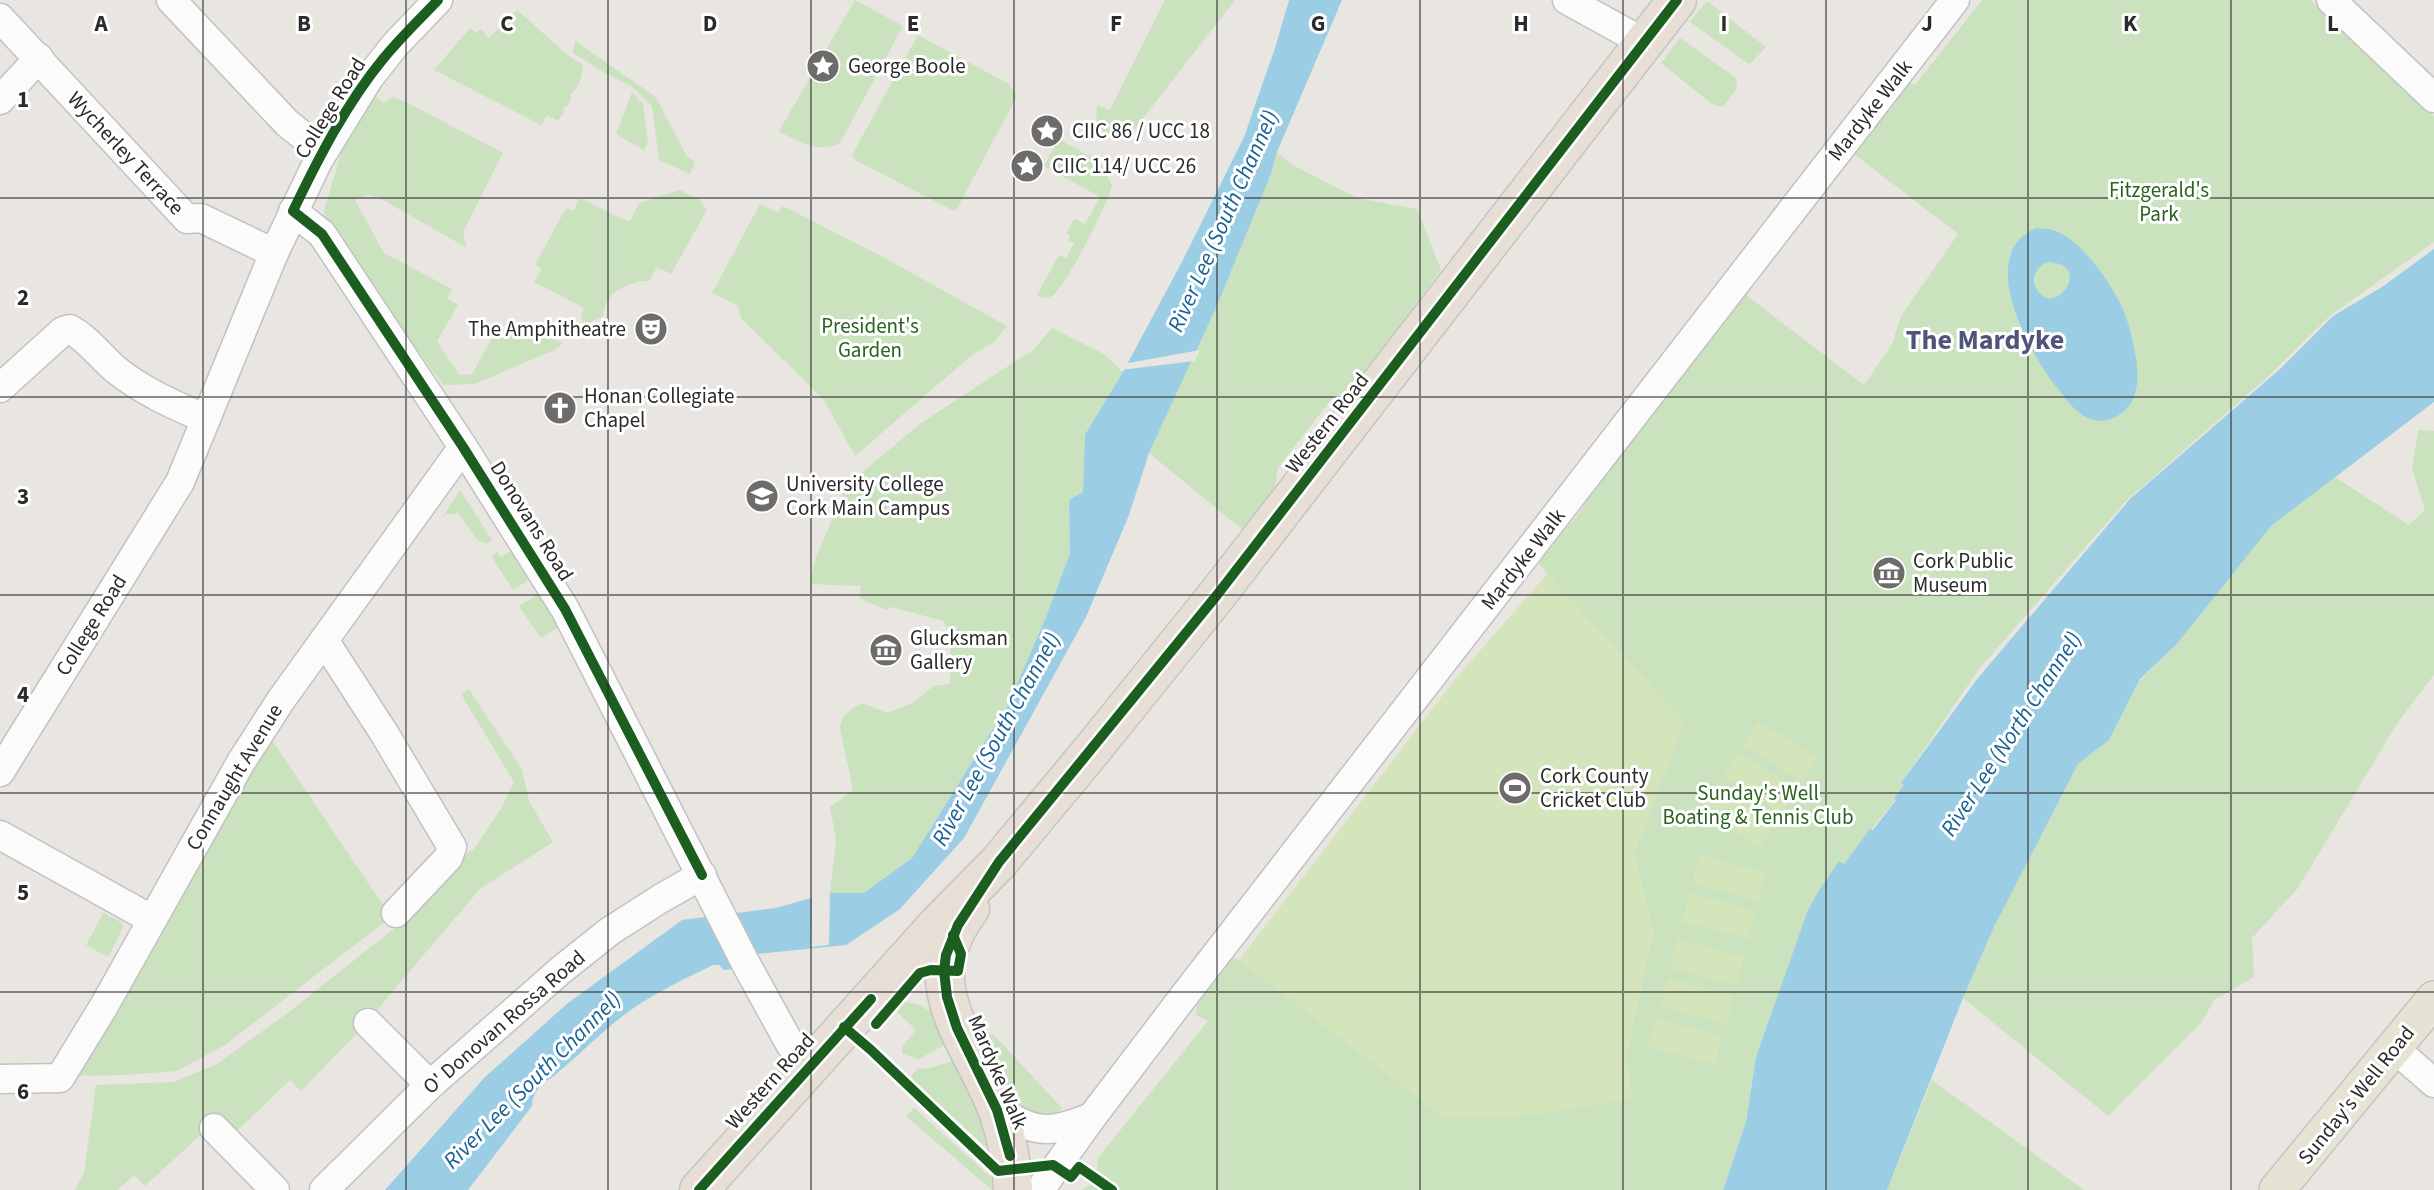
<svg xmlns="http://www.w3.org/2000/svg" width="2434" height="1190" viewBox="0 0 2434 1190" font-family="'Source Sans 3',sans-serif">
  <rect width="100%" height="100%" fill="#e9e6e2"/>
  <g fill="#cae2bd">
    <path d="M855 0 903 26 840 143C819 154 798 142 779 131Z"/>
    <path d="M1165 0H1235L1130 135C1117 143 1104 134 1096 122L1097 105 1110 110Z"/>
    <path d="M1982 0H2310L2434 116V242L2331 315 2265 379 2125 502 1979 669 1902 782 1904 785 1894 798 1896 799 1844 864 1839 861 1756 1057 1746 1122 1723 1190H1081L1104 1178 1096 1172 1098 1158 1208 1021 1196 1015 1197 1004 1233 958 1239 960 1444 1117 1632 1098 1626 1057 1653 932 1634 854 1684 722 1547 574 1535 557C1554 542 1587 511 1592 488L1742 292 1864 385 1892 344 1901 316 1958 234 1850 151 1908 81 1915 85Z"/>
    <path d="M1707 1 1766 47 1750 64 1747 63 1690 22Z"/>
    <path d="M517 10 570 57 583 65C582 75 580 89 570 94L571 99 568 106 563 108 564 113 558 121 547 115 541 125 434 70 470 28 476 33 481 29 489 38Z"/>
    <path d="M918 35 1009 84 1017 96 958 207 954 211 855 160 852 155Z"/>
    <path d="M1680 38 1736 78 1737 88 1723 107 1712 104 1661 63Z"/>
    <path d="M575 41 656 97 686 155 695 162 690 174 659 160 652 106 631 86 605 73 573 53Z"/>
    <path d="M632 92 643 104 648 142 644 150 616 134Z"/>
    <path d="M372 93 384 103 394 97 406 102 503 153 463 232 467 248 378 197 368 195 355 200 384 253 452 289 447 298 458 305 437 341 459 375 472 374 499 326 509 332 515 321 526 328 563 343 555 350 474 384 443 385 351 259 325 219 324 211 344 143Z"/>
    <path d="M1059 139 1100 162 1112 185C1108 204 1067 285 1052 296 1047 299 1042 298 1037 295L1059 255 1066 258 1074 243 1068 240 1070 235 1066 233 1074 219 1085 224 1100 197 1044 166Z"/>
    <path d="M1277 152 1291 164 1357 198 1417 209 1441 270 1351 391 1333 397 1278 468 1273 499 1244 531 1149 453 1216 308 1271 174Z"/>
    <path d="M680 190 700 200 707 210 671 274 657 267 649 281C635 280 616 288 608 300 604 305 604 311 603 316L584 325 581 317 584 308 534 282 542 269 535 265 566 208 573 211 580 198 622 219 630 221 639 203Z"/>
    <path d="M760 204 778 213 783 206 883 257 1007 326 993 343 972 355 855 456 824 400 741 318 738 306 712 293Z"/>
    <path d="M1052 328 1104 354 1123 372 1085 433 1083 493 1069 500 1070 554 1046 617 1008 705 912 858 864 893H830L836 840 830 807 853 790 840 729C841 715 850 709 862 703L887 713 913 703 933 686 950 684 951 633 943 621 892 607 886 610 859 598 861 586 810 584 815 560 846 486 921 423 1033 350Z"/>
    <path d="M2418 430 2434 431V675L2398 722 2298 888 2252 938 2254 977 2214 1000 2202 1022 2108 1116 1963 998 1994 927 2078 764 2109 740 2140 680 2176 645 2271 526 2335 477 2409 525 2425 510 2412 468Z"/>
    <path d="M460 490 492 540 486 544 477 540 458 513 445 515 442 518Z"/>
    <path d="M511 551 530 579 513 590 491 556 497 552 501 557Z"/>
    <path d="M539 594 559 627 541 638 519 606Z"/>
    <path d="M469 689 522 769 529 801 553 842 480 889 358 1032 301 1091 290 1080 236 1132 219 1118 145 1186 134 1175 118 1190H75L84 1173 96 1085 174 1082 217 1064 289 1012 401 923 461 858 474 849 502 807 514 782 461 694Z"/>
    <path d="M272 740 391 917 225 1045 177 1071 126 1075 68 1076Z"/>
    <path d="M103 913 119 921 124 926 108 957 86 945Z"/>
    <path d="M903 1002C933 1005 937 1018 950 1042L919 1059 902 1054V1047L916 1030 896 1011Z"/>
    <path d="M993 1034 1062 1108 1054 1116 1022 1115 977 1041Z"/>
    <path d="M958 1059 997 1157 910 1078 918 1068 927 1069Z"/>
    <path d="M1932 1080 2084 1190H1887Z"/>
    <path d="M914 1108 994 1180 992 1190 906 1116Z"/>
  </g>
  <g fill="#d4e5bc">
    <path d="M1547 574 1684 722 1634 854 1653 932 1626 1057 1632 1098C1570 1110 1508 1121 1444 1117L1239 960 1456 678Z"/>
    <path d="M1758 721 1817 757 1802 781 1743 745Z"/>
    <path d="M1738 752 1797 789 1781 813 1723 777Z"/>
    <path d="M1717 788 1775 824 1760 848 1701 812Z"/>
    <path d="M1700 855 1766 873 1759 901 1692 883Z"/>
    <path d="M1690 893 1756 911 1749 939 1682 922Z"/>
    <path d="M1677 939 1744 957 1736 985 1670 968Z"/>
    <path d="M1667 978 1734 996 1726 1024 1660 1007Z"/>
    <path d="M1655 1018 1722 1036 1715 1064 1648 1047Z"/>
  </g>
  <g fill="#9bcee5" fill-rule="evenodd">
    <path d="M1289 0H1342L1277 152 1271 174 1216 308 1149 453 1129 515 1086 617 964 838 900 909 846 945 757 954 734 969 724 970 719 965H713C680 981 644 998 615 1022 593 1040 573 1061 550 1079 540 1083 532 1095 532 1106L468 1190H385L485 1077 568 1003 682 920 775 908 830 893H864L912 858 1008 705 1046 617 1070 554 1069 500 1083 492 1085 434 1123 372 1184 258 1244 137 1275 48Z"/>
    <path d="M2036 228C2041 229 2047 228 2052 230 2080 237 2110 282 2122 307 2129 323 2133 340 2136 358 2138 372 2139 392 2130 404 2122 416 2108 423 2094 420 2078 416 2067 401 2058 389 2030 355 1974 254 2036 228ZM2049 262C2095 265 2053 321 2036 288 2030 276 2038 265 2049 262Z"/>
    <path d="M2434 249V402L2271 526 2176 645 2140 679 2109 740 2078 764 1994 927 1963 998 1887 1190H1723L1746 1122 1756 1057 1808 910 1818 892 1839 861 1844 864 1870 829 1873 830 1896 800 1894 798 1904 785 1901 783 1978 678 2130 499 2280 369 2333 316 2382 287Z"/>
  </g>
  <g fill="#e9e6e2">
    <path d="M1200 350 1195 361 1120 370 1123 364Z"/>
    <path d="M830 893 829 945 811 947 812 898Z"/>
  </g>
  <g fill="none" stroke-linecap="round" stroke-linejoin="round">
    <defs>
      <g id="minor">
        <path d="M171 0 287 123 323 152"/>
        <path d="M1567 0 1645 43"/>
        <path d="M2331 0 2434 98"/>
        <path d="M0 18 187 219 201 218 274 253"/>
        <path d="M0 100 39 58"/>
        <path d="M293 211 322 234 463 447 565 609 745 962 790 1044 810 1065"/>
        <path d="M0 388 63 331 70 329C88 339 100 356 115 369 142 391 174 405 206 419"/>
        <path d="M324 640 384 733 452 847 448 858 396 913"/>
        <path d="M0 772 180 482 274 253 318 161 369 78 395 45 438 0"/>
        <path d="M0 835 151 919"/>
        <path d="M368 1023 430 1085"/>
        <path d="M2395 1049 2434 1083"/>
        <path d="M0 1079 60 1078 104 1006 241 762 281 700 463 447"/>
        <path d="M997 1110C1039 1134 1047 1134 1092 1117"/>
        <path d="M214 1128 275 1190"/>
        <path d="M324 1190 430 1085 561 970 610 931 660 899 702 875"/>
        <path d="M1040 1190 1092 1117 1184 996 1955 0"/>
      </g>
      <path id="major" d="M2277 1190 2434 999"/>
      <g id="highway">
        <path d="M970 909C911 985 971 1039 998 1111 1007 1137 1012 1163 1013 1190"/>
        <path d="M699 1190 937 925 999 862 1092 750 1217 595 1677 0"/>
      </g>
    </defs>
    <use href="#minor" stroke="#c3c2c2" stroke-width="31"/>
    <use href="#major" stroke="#c5c4c2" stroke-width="38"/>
    <use href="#highway" stroke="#c5c4c2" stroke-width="41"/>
    <use href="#minor" stroke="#fcfbfb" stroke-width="28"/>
    <use href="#major" stroke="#e6e3d5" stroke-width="35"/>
    <use href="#highway" stroke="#e7ded6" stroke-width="38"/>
    <defs>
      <g id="cycleway">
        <path d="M438 0C420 19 400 38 383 59 346 104 318 159 293 211L322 234 463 447 565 609 702 875"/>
        <path d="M876 1024 920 973 931 970 958 971 961 954 953 935"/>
        <path d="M844 1027 871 1050 998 1171 1053 1165 1071 1177 1079 1167 1112 1190"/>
        <path d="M1010 1156 997 1110 957 1028 947 997 944 971 946 955 958 925 999 862 1217 595 1677 0"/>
        <path d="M699 1190 871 999"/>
      </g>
    </defs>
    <use href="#cycleway" stroke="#fff" stroke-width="15"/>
    <use href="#cycleway" stroke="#1b5e20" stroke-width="10"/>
  </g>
  <path fill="none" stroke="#2b2b2b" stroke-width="2" stroke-opacity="0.55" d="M203 0V1190M406 0V1190M608 0V1190M811 0V1190M1014 0V1190M1217 0V1190M1420 0V1190M1623 0V1190M1826 0V1190M2028 0V1190M2231 0V1190M0 198H2434M0 397H2434M0 595H2434M0 793H2434M0 992H2434"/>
  <defs>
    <symbol id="sight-disc" viewBox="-11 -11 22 22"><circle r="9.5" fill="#6e6c6b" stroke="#fff"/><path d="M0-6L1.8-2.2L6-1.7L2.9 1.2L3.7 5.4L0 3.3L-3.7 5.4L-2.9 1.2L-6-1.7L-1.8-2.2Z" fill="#fff"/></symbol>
    <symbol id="theatre-disc" viewBox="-11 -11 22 22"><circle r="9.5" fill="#6e6c6b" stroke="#fff"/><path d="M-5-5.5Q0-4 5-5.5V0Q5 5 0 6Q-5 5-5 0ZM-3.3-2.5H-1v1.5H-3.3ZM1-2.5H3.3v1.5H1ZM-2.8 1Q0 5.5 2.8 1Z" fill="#fff"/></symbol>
    <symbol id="church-disc" viewBox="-11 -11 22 22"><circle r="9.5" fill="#6e6c6b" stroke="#fff"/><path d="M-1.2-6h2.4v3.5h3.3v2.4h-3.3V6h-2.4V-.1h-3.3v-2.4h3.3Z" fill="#fff"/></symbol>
    <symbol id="university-disc" viewBox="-11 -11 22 22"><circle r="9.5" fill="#6e6c6b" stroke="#fff"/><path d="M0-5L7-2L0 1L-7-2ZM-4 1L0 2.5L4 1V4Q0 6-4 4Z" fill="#fff"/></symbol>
    <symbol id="museum-disc" viewBox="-11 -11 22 22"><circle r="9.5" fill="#6e6c6b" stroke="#fff"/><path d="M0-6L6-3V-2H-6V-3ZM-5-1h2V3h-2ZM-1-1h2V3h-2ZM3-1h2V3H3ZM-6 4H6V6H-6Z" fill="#fff"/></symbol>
    <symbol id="stadium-disc" viewBox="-11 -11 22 22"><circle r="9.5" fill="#6e6c6b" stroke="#fff"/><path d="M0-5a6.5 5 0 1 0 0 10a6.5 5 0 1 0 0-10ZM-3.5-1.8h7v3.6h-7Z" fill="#fff"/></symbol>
  </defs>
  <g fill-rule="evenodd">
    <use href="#sight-disc" x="804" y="47" width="38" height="38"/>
    <use href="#sight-disc" x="1028" y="112" width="38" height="38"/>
    <use href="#sight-disc" x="1008" y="147" width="38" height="38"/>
    <use href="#theatre-disc" x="632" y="310" width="38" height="38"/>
    <use href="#church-disc" x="541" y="389" width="38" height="38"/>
    <use href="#university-disc" x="743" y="477" width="38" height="38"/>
    <use href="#museum-disc" x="1870" y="554" width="38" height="38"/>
    <use href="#museum-disc" x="867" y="631" width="38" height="38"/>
    <use href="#stadium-disc" x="1496" y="769" width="38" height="38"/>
  </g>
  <g text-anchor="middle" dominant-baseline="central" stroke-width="6" stroke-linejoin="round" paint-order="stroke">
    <g font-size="21" fill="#2b2b2b" stroke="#fff" text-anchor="start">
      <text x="848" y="66">George Boole</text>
      <text x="1072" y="131">CIIC 86 / UCC 18</text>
      <text x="1052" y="166">CIIC 114/ UCC 26</text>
      <text x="626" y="329" text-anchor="end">The Amphitheatre</text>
      <text x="584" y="396">Honan Collegiate<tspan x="584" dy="24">Chapel</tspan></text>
      <text x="786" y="484">University College<tspan x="786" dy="24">Cork Main Campus</tspan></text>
      <text x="1913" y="561">Cork Public<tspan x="1913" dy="24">Museum</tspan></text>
      <text x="910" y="638">Glucksman<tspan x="910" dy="24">Gallery</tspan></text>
      <text x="1540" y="776">Cork County<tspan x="1540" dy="24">Cricket Club</tspan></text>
    </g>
    <g font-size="21" fill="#2b2b2b" stroke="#fff">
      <text transform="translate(330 108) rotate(-58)">College Road</text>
      <text transform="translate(1870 110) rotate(-52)">Mardyke Walk</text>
      <text transform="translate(126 153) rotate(47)">Wycherley Terrace</text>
      <text transform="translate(1327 423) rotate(-52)">Western Road</text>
      <text transform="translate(532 521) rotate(58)">Donovans Road</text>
      <text transform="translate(1523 559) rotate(-52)">Mardyke Walk</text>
      <text transform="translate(91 625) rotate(-58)">College Road</text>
      <text transform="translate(234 777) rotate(-59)">Connaught Avenue</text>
      <text transform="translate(504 1022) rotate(-41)">O' Donovan Rossa Road</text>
      <text transform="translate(998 1072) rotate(67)">Mardyke Walk</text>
      <text transform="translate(770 1081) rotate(-48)">Western Road</text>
      <text transform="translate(2356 1095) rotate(-51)">Sunday's Well Road</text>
    </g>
    <g font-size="21" fill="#2a6320" stroke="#fff">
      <text x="2159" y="190">Fitzgerald's<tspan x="2159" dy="24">Park</tspan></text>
      <text x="870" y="326">President's<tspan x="870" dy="24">Garden</tspan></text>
      <text x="1758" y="793">Sunday's Well<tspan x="1758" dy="24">Boating &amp; Tennis Club</tspan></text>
    </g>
    <g font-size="23" font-style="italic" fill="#186293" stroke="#fff">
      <text transform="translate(1223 221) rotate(-66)">River Lee (South Channel)</text>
      <text transform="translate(2011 734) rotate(-57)">River Lee (North Channel)</text>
      <text transform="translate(996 739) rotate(-61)">River Lee (South Channel)</text>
      <text transform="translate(532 1080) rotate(-45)">River Lee (South Channel)</text>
    </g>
    <g font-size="28" font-weight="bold" fill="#4f5479" stroke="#fff">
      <text x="1985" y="340">The Mardyke</text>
    </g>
  </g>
  <g font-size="23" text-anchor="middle" font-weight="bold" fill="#2b2b2b" stroke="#fff" stroke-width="6" stroke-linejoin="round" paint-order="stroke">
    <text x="101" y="31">A</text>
    <text x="304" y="31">B</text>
    <text x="507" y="31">C</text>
    <text x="710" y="31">D</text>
    <text x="913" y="31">E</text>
    <text x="1116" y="31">F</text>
    <text x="1318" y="31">G</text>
    <text x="1521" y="31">H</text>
    <text x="1724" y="31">I</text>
    <text x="1927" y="31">J</text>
    <text x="2130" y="31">K</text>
    <text x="2333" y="31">L</text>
    <text x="23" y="107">1</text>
    <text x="23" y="305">2</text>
    <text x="23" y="504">3</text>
    <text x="23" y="702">4</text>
    <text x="23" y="900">5</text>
    <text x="23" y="1099">6</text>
  </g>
</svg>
